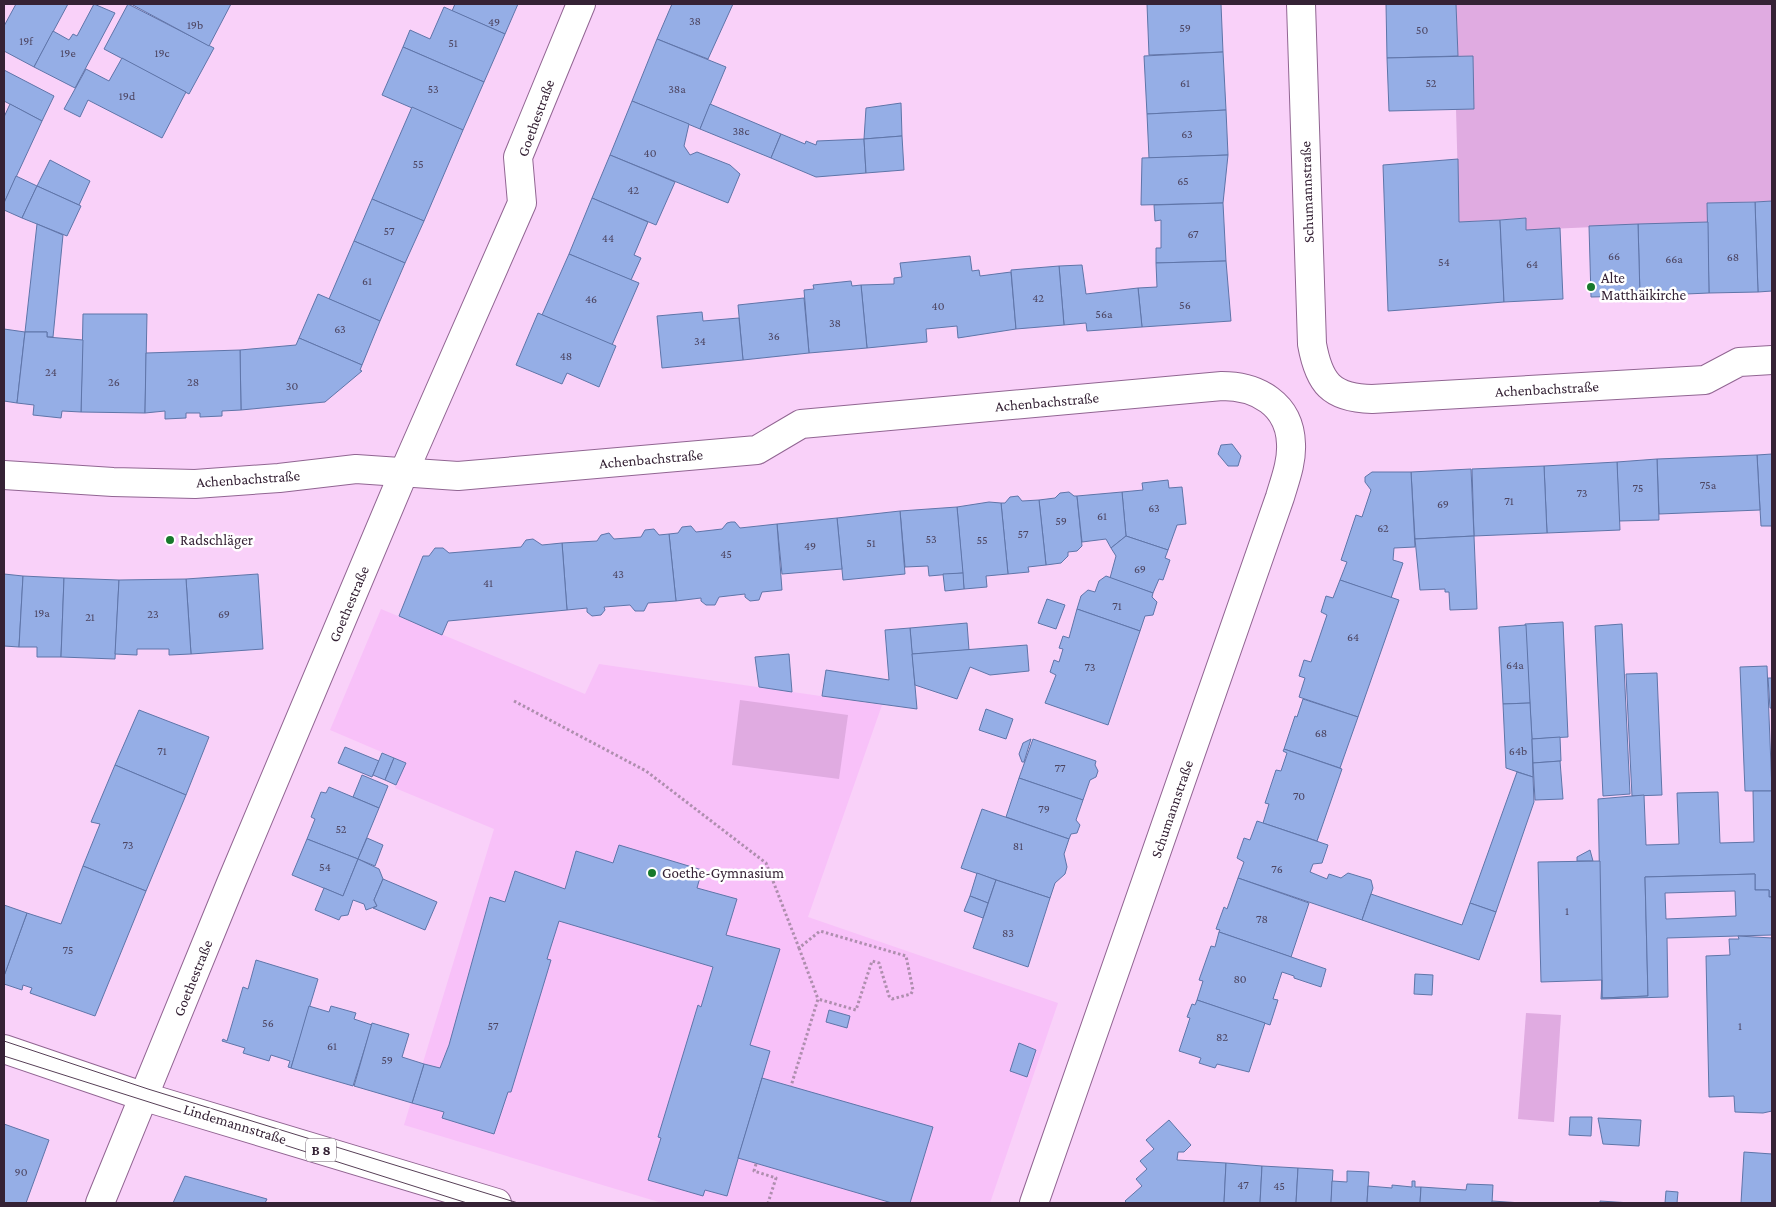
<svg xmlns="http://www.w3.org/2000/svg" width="1776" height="1207" viewBox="0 0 1776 1207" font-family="'Crimson Pro',serif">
  <rect width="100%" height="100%" fill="#f9d1f9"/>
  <path fill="#f8c1f9" d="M381 609 585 694 599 664 882 705 808 917 1058 1003 990 1203H662L404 1125 494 829 395 788 405 762 330 730Z"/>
  <g fill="#e0abe1">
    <path d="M1456 4H1772V201L1707 203 1708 222 1526 230V218L1459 222 1456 109 1474 108 1473 56H1458Z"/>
    <path d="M740 700 848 715 839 779 732 765Z"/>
    <path d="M1526 1013 1561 1015 1554 1122 1518 1119Z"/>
  </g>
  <g fill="#95aee6" stroke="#5f75a9" fill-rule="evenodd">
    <path d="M16 4H68L34 67 4 51V26Z"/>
    <path d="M94 4 115 13 75 88 34 67 53 31 69 40 73 34 77 36Z"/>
    <path d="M128 4 214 48 189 94 104 49Z"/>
    <path d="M131 4H231L209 46Z"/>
    <path d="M455 4H518L505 34 452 11Z"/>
    <path d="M672 4H733L708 59 657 39Z"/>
    <path d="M1147 4H1221L1223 52 1149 55Z"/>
    <path d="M1386 4H1456L1458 56 1387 58Z"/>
    <path d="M444 7 505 34 484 82 403 47 410 30 430 39Z"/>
    <path d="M657 39 726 67 700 129 632 101Z"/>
    <path d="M403 47 484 82 463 130 382 95Z"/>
    <path d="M1223 52 1226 110 1147 114 1144 56Z"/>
    <path d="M1473 56 1474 109 1389 111 1387 58Z"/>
    <path d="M122 58 186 92 162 138 88 100 80 117 64 109 86 69 109 81Z"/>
    <path d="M4 70 54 96 42 121 4 101Z"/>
    <path d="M632 101 689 124 684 146 690 155 697 152 730 165 740 174 728 203 610 155Z"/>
    <path d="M901 103 902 136 864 139 866 108Z"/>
    <path d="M10 104 42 121 4 203V117Z"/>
    <path d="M710 104 781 134 771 158 700 129Z"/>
    <path d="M412 107 463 130 424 221 372 199Z"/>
    <path d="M1226 110 1228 155 1149 158 1147 114Z"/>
    <path d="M781 134 805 144 806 141 816 145 817 141 864 139 866 173 816 177 771 158Z"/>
    <path d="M902 136 904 170 866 173 864 139Z"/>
    <path d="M610 155 675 182 656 225 592 198Z"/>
    <path d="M1228 155 1223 203 1141 205 1142 158Z"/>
    <path d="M1458 159 1459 222 1500 220 1504 302 1388 311 1383 165Z"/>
    <path d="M50 160 90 181 79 205 37 186Z"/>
    <path d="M16 176 37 186 22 218 4 210V203Z"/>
    <path d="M37 186 81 206 67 236 22 218Z"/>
    <path d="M592 198 648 222 634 255 641 258 631 280 569 254Z"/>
    <path d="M372 199 424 221 405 263 354 241Z"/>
    <path d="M1772 201V291L1758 292 1755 202Z"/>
    <path d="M1755 202 1758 292 1709 293 1707 203Z"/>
    <path d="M1223 203 1226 261 1156 263V248H1161V220L1155 221 1154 205Z"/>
    <path d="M1526 218V230L1560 228 1563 299 1504 302 1500 220Z"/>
    <path d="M1708 222 1709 293 1640 296 1638 224Z"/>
    <path d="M37 224 63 235 53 337H47V332H25Z"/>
    <path d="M1638 224 1640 296 1591 297 1589 226Z"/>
    <path d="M354 241 405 263 380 321 329 299Z"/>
    <path d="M569 254 639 283 612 345 542 315Z"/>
    <path d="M970 256 972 271 979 270 980 276 1011 272 1016 329 958 338 957 326 926 329 927 342 867 348 861 285 894 284V278L902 277 900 263Z"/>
    <path d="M1226 261 1231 321 1142 327 1138 288 1157 287 1156 263Z"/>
    <path d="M1082 265 1086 294 1138 288 1142 327 1087 331 1086 323 1064 325 1059 266Z"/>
    <path d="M1059 266 1064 325 1016 329 1011 270Z"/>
    <path d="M851 281 852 286 861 285 867 348 809 353 804 290 814 289 813 285Z"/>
    <path d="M318 294 380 321 362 365 299 338Z"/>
    <path d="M804 298 809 353 743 360 738 305Z"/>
    <path d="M702 312 703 321 739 318 743 360 662 368 657 316Z"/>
    <path d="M538 313 616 346 599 387 567 373 562 384 516 365Z"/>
    <path d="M83 314H147L145 413 81 412Z"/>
    <path d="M4 329 25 332 17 403 4 401Z"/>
    <path d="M25 332H47V337L83 340 81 412 62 411 61 418 33 415 34 405 17 403Z"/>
    <path d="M299 338 362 365 360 370 362 371 325 402 241 410 240 350 296 345Z"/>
    <path d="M240 350 241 410 222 411V416L200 417V413H186V418L165 419V411L145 413 146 353Z"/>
    <path d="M1232 444 1241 456 1238 466H1228L1218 454 1221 445Z"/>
    <path d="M1772 454V526H1761L1757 455Z"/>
    <path d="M1757 455 1760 510 1659 514 1657 459Z"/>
    <path d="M1657 459 1659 520 1619 521 1617 462Z"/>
    <path d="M1617 462 1620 530 1547 533 1544 466Z"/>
    <path d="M1544 466 1547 533 1474 536 1472 469Z"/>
    <path d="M1471 469 1474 536 1415 539 1411 472Z"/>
    <path d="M1372 472H1411L1415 547 1394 548 1393 560 1403 563 1391 598 1340 580 1347 562 1341 560 1356 515 1362 517 1371 490 1365 482V477Z"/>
    <path d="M1168 480 1169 488 1182 487 1186 524 1177 525 1168 550 1126 536 1122 492 1143 490 1142 483Z"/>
    <path d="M1069 492 1074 496H1077L1082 546 1077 551 1068 552V556L1061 563 1046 565 1039 500 1055 498 1060 493Z"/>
    <path d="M1122 492 1126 536 1111 548 1106 539 1082 542 1077 496Z"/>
    <path d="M1018 496 1022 501 1039 500 1046 565 1028 567 1029 572 1008 574 1001 503H1005L1010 497Z"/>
    <path d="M989 502 1001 503 1008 574 986 576 987 587 964 589 957 507Z"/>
    <path d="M957 507 963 573 929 576 928 566 905 567 900 511Z"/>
    <path d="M900 511 905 574 843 580 837 518Z"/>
    <path d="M837 518 842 569 782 574 777 524Z"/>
    <path d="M731 522H735L740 528 777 524 782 590 762 592 759 600 750 601 745 597V594L719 597 715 605H706L701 601V598L676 601 669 534 678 533 682 527 691 526 696 532 722 529 727 523Z"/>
    <path d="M654 529 659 535 669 534 676 601 648 603 644 611H635L630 605 604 607 605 610 601 615 592 616 587 612V608L567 610 562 543 597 541 601 535 609 533 614 539 641 537 645 530Z"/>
    <path d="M1126 536 1168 550 1165 558 1170 560 1163 580 1159 579 1153 593 1110 578 1116 556 1111 548Z"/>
    <path d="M1474 536 1477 609 1450 610 1449 592H1445V589L1420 590 1415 539Z"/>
    <path d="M533 539 542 545 562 543 567 610 448 621 442 635 399 616 423 556H429L435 548H443L449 553 521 547 526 540Z"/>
    <path d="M963 573 964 589 945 591 943 574Z"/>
    <path d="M4 574 23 576 19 647 4 646Z"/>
    <path d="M258 574 263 649 191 654 186 579Z"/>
    <path d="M23 576 64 578 61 657H37V647H19Z"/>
    <path d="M1106 576 1153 593 1152 597 1157 602 1153 615 1145 616 1140 631 1077 609 1081 596 1088 590 1095 592 1099 581Z"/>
    <path d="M64 578 119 580 115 659 61 657Z"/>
    <path d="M186 579 191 654 169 655V649H137V655L115 654 119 580Z"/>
    <path d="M1340 580 1399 600 1358 717 1299 697 1305 678 1299 676 1304 660 1311 662 1327 615 1321 612 1326 596 1333 598Z"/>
    <path d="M1047 599 1065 605 1056 629 1038 623Z"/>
    <path d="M1077 609 1140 631 1108 725 1045 703 1056 675 1050 672 1054 660 1059 662 1063 649 1059 648 1063 636 1069 638Z"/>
    <path d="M1563 622 1568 737 1532 739 1525 624Z"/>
    <path d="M967 623 969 650 912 654 910 628Z"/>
    <path d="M1622 624 1630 794 1603 796 1595 626Z"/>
    <path d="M1526 625 1530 703 1503 704 1499 627Z"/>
    <path d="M910 628 917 709 822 696 826 670 889 680 885 630Z"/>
    <path d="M1027 645 1029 671 990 675 970 667 957 699 915 685 912 654Z"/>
    <path d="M789 654 792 692 759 687 755 657Z"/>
    <path d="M1767 666 1772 791H1745L1740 667Z"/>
    <path d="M1657 673 1662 795 1632 796 1626 674Z"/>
    <path d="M1768 678H1772V708H1770Z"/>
    <path d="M1303 699 1358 717 1340 768 1284 749 1295 716 1297 717Z"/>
    <path d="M1530 703 1532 739 1533 777 1506 768 1503 704Z"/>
    <path d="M986 709 1013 719 1006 739 979 730Z"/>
    <path d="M139 710 209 737 186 795 115 765Z"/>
    <path d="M1560 737 1561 761 1533 763 1532 739Z"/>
    <path d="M1031 739 1024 762H1022L1019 754 1023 743Z"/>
    <path d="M1033 739 1096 761 1095 765 1098 771 1096 777 1090 780 1083 800 1019 778Z"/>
    <path d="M345 747 379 761 372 777 338 763Z"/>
    <path d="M1284 749 1342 769 1317 841 1263 823 1269 804 1265 803 1276 770 1281 771 1287 753 1283 751Z"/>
    <path d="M382 753 394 758 385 780 373 775Z"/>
    <path d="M394 758 406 763 396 785 385 780Z"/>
    <path d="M1560 761 1563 799 1535 800 1533 763Z"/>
    <path d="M115 765 186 795 146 891 83 866 100 824 91 822Z"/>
    <path d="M1517 772 1533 777 1534 802 1496 912 1470 903Z"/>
    <path d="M362 775 388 786 379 808 353 797Z"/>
    <path d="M1019 778 1083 800 1076 820 1080 825 1077 833 1071 834 1069 839 1006 817Z"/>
    <path d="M329 787 379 808 358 859 307 839 315 819 311 817 321 792 326 793Z"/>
    <path d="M1753 791H1772V897H1769V890H1755V874L1645 877 1648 996 1602 998 1598 799 1644 795 1646 845 1679 844 1677 793 1718 792 1720 843 1754 842Z"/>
    <path d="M982 809 1069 839 1064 854 1067 867 1065 874 1055 883 1050 898 961 868Z"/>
    <path d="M1257 821 1328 845 1322 863 1313 864 1310 872 1327 879 1329 874 1341 878 1348 873 1371 880 1373 888 1362 920 1238 878 1244 862 1237 858 1244 838 1250 840Z"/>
    <path d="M367 838 383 845 375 866 358 859Z"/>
    <path d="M307 839 358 859 343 896 292 875Z"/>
    <path d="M619 845 702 870 697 888 737 899 726 935 780 949 750 1045 770 1051 727 1196 705 1190 703 1196 648 1180 661 1138 658 1137 698 1005 701 1007 713 967 559 921 547 959 551 960 511 1092H508L494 1134 442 1118 444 1112 412 1103 424 1064 440 1068 449 1045 490 897 505 902 515 871 565 889 576 851 613 863Z"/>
    <path d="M1590 850 1593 861H1577V857Z"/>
    <path d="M358 859 379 869 383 879 374 900 377 906 366 910 364 904 353 900 348 915 341 916 339 920 315 910 324 888 343 896Z"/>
    <path d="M1600 861 1602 980 1541 982 1538 862Z"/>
    <path d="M83 866 146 891 95 1016 30 993 32 988 23 985 22 990 4 984V976L27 913 61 924Z"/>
    <path d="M977 873 996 880 988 903 970 896Z"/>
    <path d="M1755 874V890H1769V897H1772V935L1667 938 1668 997 1601 999 1602 980V998L1648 996 1645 877ZM1735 891 1736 916 1666 919 1665 893Z"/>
    <path d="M1238 878 1309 903 1291 957 1219 932 1220 930 1216 929 1224 907 1227 909Z"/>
    <path d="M383 879 437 902 425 930 373 908 377 906 374 900Z"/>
    <path d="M996 880 1050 898 1028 967 973 948Z"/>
    <path d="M1371 894 1462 925 1470 903 1496 912 1479 960 1362 920Z"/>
    <path d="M970 896 988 903 983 918 964 911Z"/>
    <path d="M4 905 27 913 4 976Z"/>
    <path d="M1219 932 1326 969 1321 987 1294 978V976L1282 972 1273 999 1278 1000 1270 1025 1197 1000 1203 981 1199 980 1211 946 1215 947Z"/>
    <path d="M1738 936 1772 938V1111L1763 1113 1735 1112 1734 1096 1709 1097 1706 956 1730 955 1729 939H1739Z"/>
    <path d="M256 960 318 979 291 1068 288 1067 290 1061 271 1055 269 1061 243 1053 245 1048 222 1041 223 1039 227 1041 243 987 248 989Z"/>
    <path d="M1415 974 1433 975 1432 995 1414 994Z"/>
    <path d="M1197 1000 1265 1023 1249 1072 1217 1064 1215 1068 1199 1063 1201 1058 1179 1051 1190 1018 1187 1017 1192 1004 1195 1005Z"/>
    <path d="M309 1006 329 1012 331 1006 356 1013 354 1019 372 1025 353 1086 291 1068Z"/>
    <path d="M829 1010 850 1016 847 1028 826 1022Z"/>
    <path d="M372 1023 409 1034 402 1057 424 1064 412 1103 354 1086Z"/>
    <path d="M1019 1043 1036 1050 1027 1077 1010 1071Z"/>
    <path d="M762 1078 933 1127 910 1203H892L738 1158Z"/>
    <path d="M1570 1117H1592L1591 1136 1569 1135Z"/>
    <path d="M1598 1118 1641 1120 1639 1146 1603 1144Z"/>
    <path d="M1169 1120 1191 1145 1184 1152H1178L1177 1160 1226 1163 1224 1203H1127L1125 1201 1142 1186 1136 1179 1147 1169 1140 1161 1154 1149 1146 1140Z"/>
    <path d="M4 1124 49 1140 26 1203H4Z"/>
    <path d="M1744 1152 1772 1154V1203H1741Z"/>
    <path d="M1226 1163 1262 1166 1260 1203H1224Z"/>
    <path d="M1262 1166 1298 1168 1296 1203H1260Z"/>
    <path d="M1298 1168 1333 1170 1331 1203H1296Z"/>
    <path d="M1347 1171 1369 1172 1367 1203H1331L1332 1181 1347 1182Z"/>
    <path d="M185 1176 267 1199 265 1203H173Z"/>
    <path d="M1412 1181H1415V1187H1421L1420 1203H1367L1368 1186 1392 1188V1185L1412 1187Z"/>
    <path d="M1467 1184 1493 1185 1492 1203H1420L1421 1187 1466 1190Z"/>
    <path d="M1666 1191 1678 1192 1677 1203H1665Z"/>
    <path d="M1492 1201 1522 1203H1492Z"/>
    <path d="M1600 1201 1631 1203H1600Z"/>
  </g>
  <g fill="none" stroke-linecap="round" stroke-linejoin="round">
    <defs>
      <g id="minor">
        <path d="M1301 4 1312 344C1319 383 1331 398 1372 399L1705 380 1739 362 1772 360"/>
        <path d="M4 475 113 482 195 484 279 478 356 469 458 476 757 450 801 424 1222 386C1257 386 1290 404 1291 444 1292 462 1285 480 1280 497L1034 1203"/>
        <path d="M100 1203 231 883 404 472 522 203 518 157 581 4"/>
      </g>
      <path id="primary" d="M4 1049 145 1097 497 1203"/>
    </defs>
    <use href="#minor" stroke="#916592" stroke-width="30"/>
    <use href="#primary" stroke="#916592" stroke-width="30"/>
    <g stroke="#ae8eae" stroke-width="3" stroke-dasharray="2.5 2.5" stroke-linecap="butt">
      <path d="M514 701 646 771 766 863 799 948 820 931 906 956 913 990 911 994 892 999 889 996 879 963 872 961 856 1010 818 999 791 1086"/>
      <path d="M799 948 818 999"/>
      <path d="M756 1164 754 1171 776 1178 768 1203"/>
    </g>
    <use href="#minor" stroke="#fff" stroke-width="28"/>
    <use href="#primary" stroke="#fff" stroke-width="28"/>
    <g stroke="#574057" stroke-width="1">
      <path d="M4 1041 148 1089 518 1203"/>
      <path d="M4 1056 467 1203"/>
    </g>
  </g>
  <g fill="#17792b" stroke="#fff" stroke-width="2">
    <circle cx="1591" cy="287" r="5"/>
    <circle cx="170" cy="540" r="5"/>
    <circle cx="652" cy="873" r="5"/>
  </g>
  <g text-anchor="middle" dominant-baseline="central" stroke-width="5" stroke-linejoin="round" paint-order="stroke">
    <g font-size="12" fill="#4d4561">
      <text x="695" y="21">38</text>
      <text x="494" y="22">49</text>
      <text x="195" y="25">19b</text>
      <text x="1185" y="28">59</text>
      <text x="1422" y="30">50</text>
      <text x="26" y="41">19f</text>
      <text x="453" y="43">51</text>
      <text x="68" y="53">19e</text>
      <text x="162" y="53">19c</text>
      <text x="1185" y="83">61</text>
      <text x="1431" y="83">52</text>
      <text x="433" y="89">53</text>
      <text x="677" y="89">38a</text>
      <text x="127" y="96">19d</text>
      <text x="741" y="131">38c</text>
      <text x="1187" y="134">63</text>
      <text x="650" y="153">40</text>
      <text x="418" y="164">55</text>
      <text x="1183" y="181">65</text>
      <text x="633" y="190">42</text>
      <text x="389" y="231">57</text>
      <text x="1193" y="234">67</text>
      <text x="608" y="238">44</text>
      <text x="1614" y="256">66</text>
      <text x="1733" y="257">68</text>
      <text x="1674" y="259">66a</text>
      <text x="1444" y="262">54</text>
      <text x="1532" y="264">64</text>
      <text x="367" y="281">61</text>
      <text x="1038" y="298">42</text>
      <text x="591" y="299">46</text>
      <text x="1185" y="305">56</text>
      <text x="938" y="306">40</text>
      <text x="1104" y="314">56a</text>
      <text x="835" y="323">38</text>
      <text x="340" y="329">63</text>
      <text x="774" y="336">36</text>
      <text x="700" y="341">34</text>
      <text x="566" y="356">48</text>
      <text x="51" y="372">24</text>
      <text x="114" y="382">26</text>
      <text x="193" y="382">28</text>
      <text x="292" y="386">30</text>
      <text x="1708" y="485">75a</text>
      <text x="1638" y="488">75</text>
      <text x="1582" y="493">73</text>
      <text x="1509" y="501">71</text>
      <text x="1443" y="504">69</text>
      <text x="1154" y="508">63</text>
      <text x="1102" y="516">61</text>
      <text x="1061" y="521">59</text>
      <text x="1383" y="528">62</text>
      <text x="1023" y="534">57</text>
      <text x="931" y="539">53</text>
      <text x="982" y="540">55</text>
      <text x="871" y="543">51</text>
      <text x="810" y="546">49</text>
      <text x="726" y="554">45</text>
      <text x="1140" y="569">69</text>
      <text x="618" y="574">43</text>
      <text x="488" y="583">41</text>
      <text x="1117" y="606">71</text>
      <text x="42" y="613">19a</text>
      <text x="153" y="614">23</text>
      <text x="224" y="614">69</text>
      <text x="90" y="617">21</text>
      <text x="1353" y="637">64</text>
      <text x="1515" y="665">64a</text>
      <text x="1090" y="667">73</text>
      <text x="1321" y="733">68</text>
      <text x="162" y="751">71</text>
      <text x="1518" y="751">64b</text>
      <text x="1060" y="768">77</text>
      <text x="1299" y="796">70</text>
      <text x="1044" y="809">79</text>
      <text x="341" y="829">52</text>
      <text x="128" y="845">73</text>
      <text x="1018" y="846">81</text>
      <text x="325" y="867">54</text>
      <text x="1277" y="869">76</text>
      <text x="1567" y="911">1</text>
      <text x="1262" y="919">78</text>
      <text x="1008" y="933">83</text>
      <text x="68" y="950">75</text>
      <text x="1240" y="979">80</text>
      <text x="268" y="1023">56</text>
      <text x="493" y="1026">57</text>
      <text x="1740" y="1026">1</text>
      <text x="1222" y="1037">82</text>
      <text x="332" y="1046">61</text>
      <text x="387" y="1060">59</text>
      <text x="21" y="1172">90</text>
      <text x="1243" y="1185">47</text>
      <text x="1279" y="1186">45</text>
    </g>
    <rect fill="#fff" stroke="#726472" stroke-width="1" x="306" y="1138.5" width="30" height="23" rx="4"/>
    <g font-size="14" font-weight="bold" fill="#352235">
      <text x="321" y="1150">B 8</text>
    </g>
    <g font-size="15" fill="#352235" stroke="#fff">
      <text transform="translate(536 118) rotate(-70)">Goethestraße</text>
      <text transform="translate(1307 192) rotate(-92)">Schumannstraße</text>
      <text transform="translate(1547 389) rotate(-3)">Achenbachstraße</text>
      <text transform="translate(1047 402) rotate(-5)">Achenbachstraße</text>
      <text transform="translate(651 459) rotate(-5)">Achenbachstraße</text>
      <text transform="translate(248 479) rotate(-4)">Achenbachstraße</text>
      <text transform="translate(349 604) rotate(-67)">Goethestraße</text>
      <text transform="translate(1172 809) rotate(-71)">Schumannstraße</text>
      <text transform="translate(193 978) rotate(-68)">Goethestraße</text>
      <text transform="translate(235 1124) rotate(17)">Lindemannstraße</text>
    </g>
    <g font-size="15" fill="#352235" stroke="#fff" text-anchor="start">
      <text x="1601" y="278">Alte<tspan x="1601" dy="17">Matthäikirche</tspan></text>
      <text x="180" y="540">Radschläger</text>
      <text x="662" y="873">Goethe-Gymnasium</text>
    </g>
  </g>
  <rect width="1776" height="1207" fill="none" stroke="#352235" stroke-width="10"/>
</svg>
